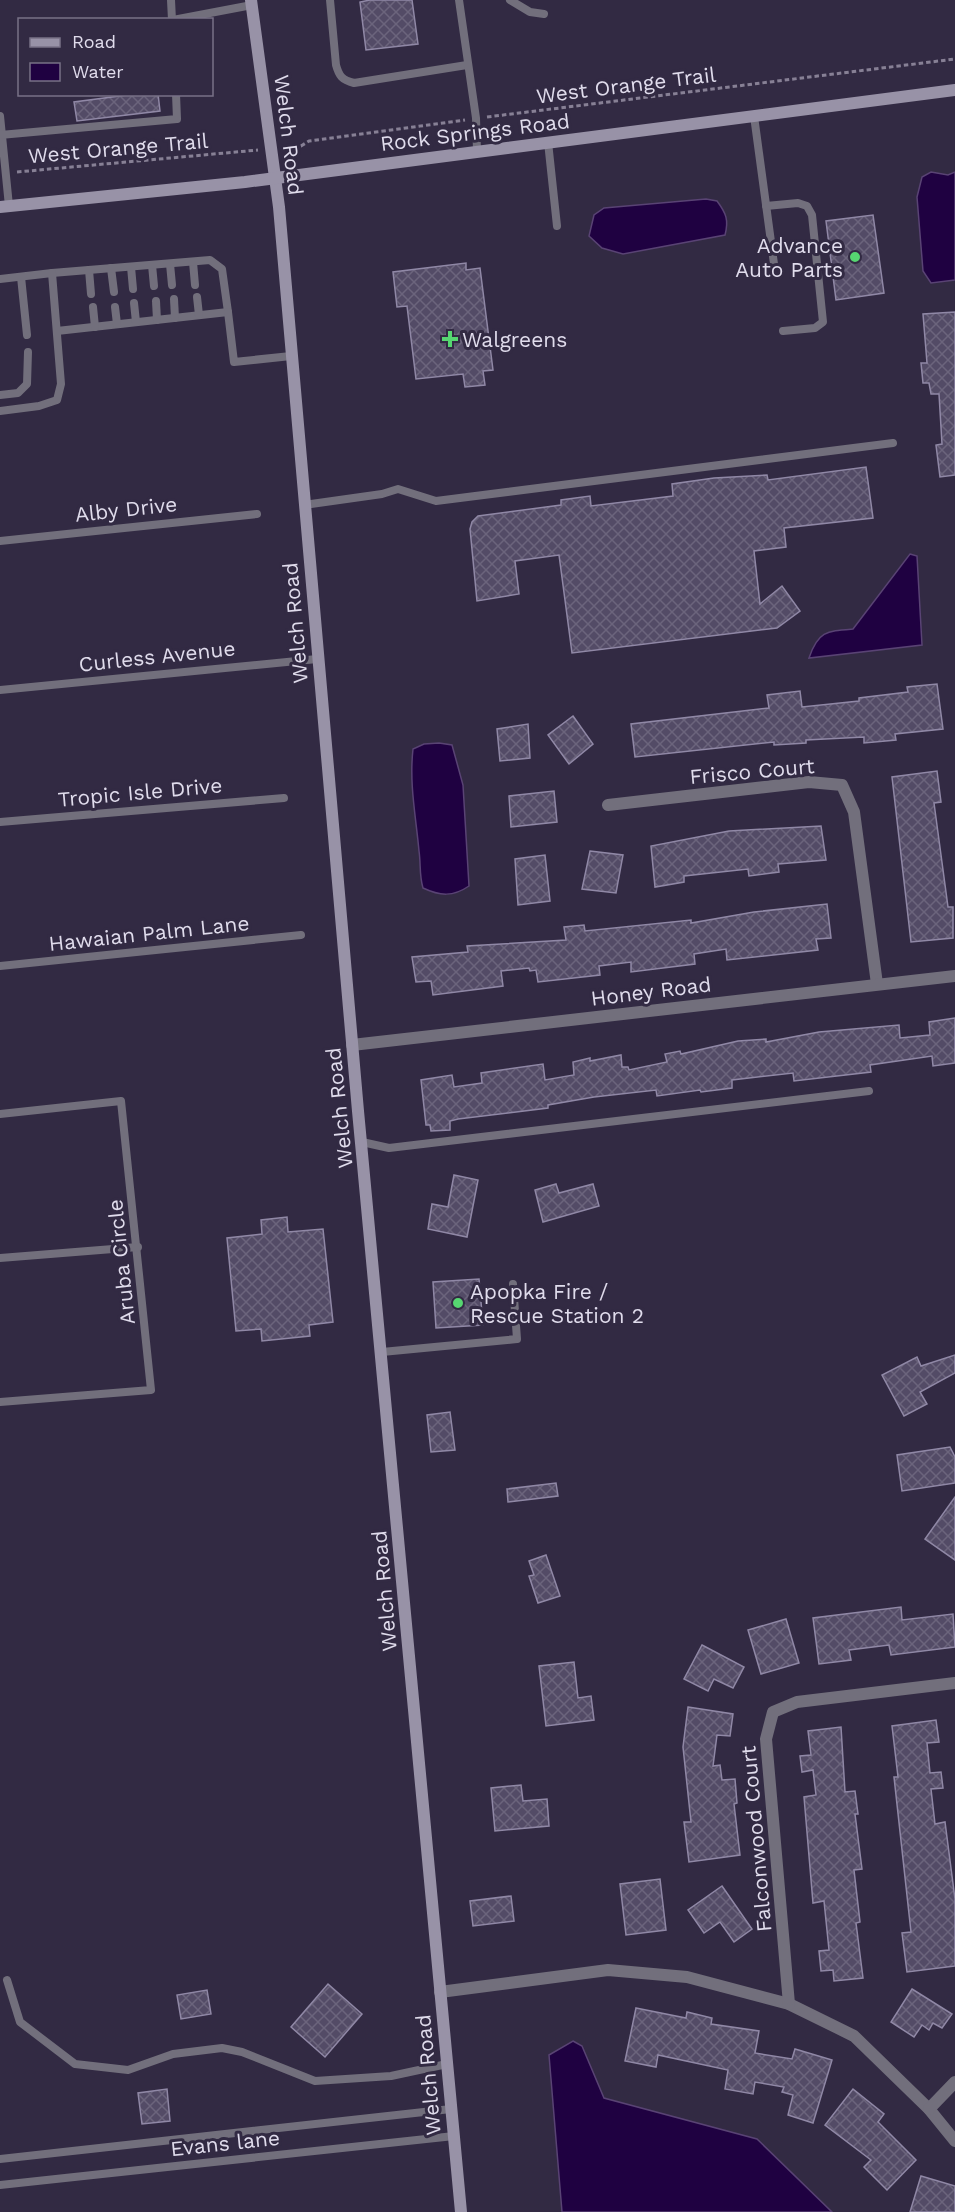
<svg xmlns="http://www.w3.org/2000/svg" width="955" height="2212" viewBox="0 0 955 2212" font-family="'Work Sans',sans-serif">
  <defs>
    <pattern id="building-cross-hatch" width="8" height="8" patternUnits="userSpaceOnUse" patternTransform="scale(1.5)"><rect width="8" height="8" fill="#534b66"/><path d="M0 0l8 8M0 8l8-8" fill="none" stroke="#6b647c"/></pattern>
  </defs>
  <rect width="100%" height="100%" fill="#322a43"/>
  <g fill="#1f0141" stroke="#594374" stroke-width="1.5">
    <path d="M931 172 948 175 955 172V280L931 283 923 271 917 197 922 177Z"/>
    <path d="M706 199 717 201C726 213 729 220 725 235L623 254 602 248 589 236 594 215 604 208Z"/>
    <path d="M910 554 917 556 922 645 809 658C818 631 827 631 853 629Z"/>
    <path d="M439 743 452 745 463 785 469 886C453 897 440 896 423 888 419 875 421 864 419 851 416 817 409 784 413 749L424 744Z"/>
    <path d="M573 2041 582 2046 604 2098 757 2139 832 2212H562L549 2055Z"/>
  </g>
  <g fill="url(#building-cross-hatch)" stroke="#9088a6" stroke-width="1.5">
    <path d="M370 0H412L418 44 366 50 360 2Z"/>
    <path d="M135 94H158L160 111 77 121 74 102Z"/>
    <path d="M873 215 884 293 836 300 826 221Z"/>
    <path d="M466 263V270L480 268 493 370 483 371 485 385 465 387 463 374 416 379 407 306 397 307 393 272Z"/>
    <path d="M955 312V475L940 477 936 445 942 444 939 394H931L929 383H923L921 363H927L923 314Z"/>
    <path d="M866 467 873 518 784 528 786 547 754 551 760 604 782 586 800 611 777 628 572 653 559 555 515 561 519 594 477 601 470 529 472 522 478 516 561 505V500L590 496 591 506 673 496 672 484 714 478 767 475 768 480Z"/>
    <path d="M937 684 943 729 895 734 896 740 864 743V737L806 740V743L774 745V742L635 757 631 724 769 708 767 695 800 691 802 707 859 701V698L908 692 907 687Z"/>
    <path d="M573 716 593 744 569 764 548 735Z"/>
    <path d="M528 724 530 758 500 761 497 729Z"/>
    <path d="M937 771 941 802 934 803 948 907H953V938L911 942 892 777Z"/>
    <path d="M554 791 557 822 511 827 509 796Z"/>
    <path d="M821 826 826 860 778 864 779 872 749 876 748 869 684 876V882L655 887 651 846 729 831Z"/>
    <path d="M590 851 623 855 616 893 582 889Z"/>
    <path d="M545 855 550 901 518 905 515 859Z"/>
    <path d="M827 904 831 938 816 939 818 950 727 960 726 949 694 954 695 964 631 972V962L599 966 600 975 538 982 536 970 530 971 529 968 501 971 503 986 433 995 431 981 416 982 412 957 468 952 467 946 566 940 564 927 584 925 585 931 691 920V923L754 912Z"/>
    <path d="M955 1018V1063L933 1066 932 1056 870 1065 871 1072 794 1081 793 1073 732 1080V1088L701 1092 700 1090 657 1096 656 1090 594 1097 548 1105V1108L458 1119 450 1121V1130L431 1131 430 1125H426L421 1080 452 1075 454 1087 482 1083 481 1073 543 1064 545 1080 574 1075 573 1062 590 1058V1061L621 1055 622 1067H628L629 1070 667 1062 665 1054 680 1051 681 1054 738 1041 766 1039V1042L819 1032 899 1025 900 1038 930 1035 929 1022Z"/>
    <path d="M454 1175 478 1180 467 1237 428 1229 432 1204 448 1207Z"/>
    <path d="M556 1184 559 1193 593 1184 599 1206 543 1222 535 1190Z"/>
    <path d="M287 1217 288 1232 323 1229 333 1322 309 1325 310 1336 262 1341 261 1329 236 1331 227 1238 262 1234 261 1220Z"/>
    <path d="M479 1279 483 1325 436 1328 433 1282Z"/>
    <path d="M955 1355V1373L920 1392 927 1404 904 1416 882 1375 917 1357 921 1366Z"/>
    <path d="M450 1412 455 1450 431 1452 427 1415Z"/>
    <path d="M950 1447 955 1457V1483L902 1491 897 1455Z"/>
    <path d="M556 1483 558 1496 508 1502 507 1489Z"/>
    <path d="M955 1497V1560L925 1539Z"/>
    <path d="M546 1555 560 1596 538 1603 529 1576 534 1575 529 1561Z"/>
    <path d="M901 1607 902 1620 953 1614 955 1647 891 1655 889 1645 849 1650 851 1660 819 1664 813 1618Z"/>
    <path d="M786 1619 799 1663 761 1674 748 1630Z"/>
    <path d="M702 1645 744 1667 733 1688 714 1679 708 1691 684 1679Z"/>
    <path d="M574 1662 578 1698 591 1696 594 1720 546 1726 539 1666Z"/>
    <path d="M688 1707 733 1714 730 1736 717 1735 713 1766 720 1765 722 1780 735 1779 737 1803 734 1804 740 1855 689 1862 684 1822H691L683 1747Z"/>
    <path d="M936 1720 939 1742 927 1743 930 1773 941 1772 943 1788 931 1789 935 1824 945 1822 955 1899V1966L907 1972 902 1933 911 1932 894 1777H898L892 1726Z"/>
    <path d="M841 1727 845 1792 855 1791 858 1814H855L862 1869 854 1870 860 1922 856 1923 863 1978 834 1981 833 1970 821 1971 819 1951 829 1950 824 1901 813 1903 804 1797 816 1795 813 1770 802 1772 800 1756 811 1755 808 1731Z"/>
    <path d="M521 1785 523 1801 547 1799 549 1826 495 1831 491 1788Z"/>
    <path d="M660 1879 666 1930 626 1935 620 1884Z"/>
    <path d="M722 1886 752 1929 734 1942 720 1922 704 1933 688 1910Z"/>
    <path d="M511 1896 514 1921 473 1926 470 1901Z"/>
    <path d="M328 1984 362 2014 325 2057 291 2027Z"/>
    <path d="M912 1989 952 2014 942 2028 933 2023 929 2030 922 2025 914 2037 891 2022Z"/>
    <path d="M207 1990 211 2014 181 2019 177 1995Z"/>
    <path d="M636 2008 686 2018 687 2012 712 2018 711 2024 759 2031 755 2053 792 2059 795 2049 832 2060 813 2123 788 2115 793 2095 782 2092 784 2087 755 2082 753 2094 725 2089 728 2070 658 2055 656 2067 625 2061Z"/>
    <path d="M167 2089 170 2121 142 2124 138 2093Z"/>
    <path d="M853 2089 884 2114 878 2122 916 2160 887 2190 864 2167 871 2160 825 2125Z"/>
    <path d="M921 2176 955 2186V2212H910Z"/>
  </g>
  <g fill="none" stroke-linecap="round" stroke-linejoin="round">
    <g stroke="#878095" stroke-width="3" stroke-dasharray="4.5 3" stroke-linecap="butt">
      <path d="M487 117 955 59"/>
      <path d="M286 147 301 146 309 141 465 120"/>
      <path d="M17 172 258 150"/>
    </g>
    <g stroke="#726f7c" stroke-width="8">
      <path d="M171 0 172 20"/>
      <path d="M330 0 336 65C339 76 342 80 354 83L467 65"/>
      <path d="M459 0 476 118 477 151"/>
      <path d="M510 0 530 12 544 14"/>
      <path d="M173 20 252 5"/>
      <path d="M0 116 9 206"/>
      <path d="M754 116 774 264"/>
      <path d="M0 135 177 119 176 94"/>
      <path d="M548 142 557 226"/>
      <path d="M766 206 798 203 807 206 812 215 823 322 815 328 783 331"/>
      <path d="M193 262 195 285"/>
      <path d="M170 264 172 285"/>
      <path d="M152 265 154 286"/>
      <path d="M131 267 133 289"/>
      <path d="M111 268 114 292"/>
      <path d="M89 270 91 294"/>
      <path d="M52 273 210 260 222 269 228 312 57 331"/>
      <path d="M21 277 27 335"/>
      <path d="M0 279 52 273 61 384 57 400 39 406 0 411"/>
      <path d="M197 297 199 315"/>
      <path d="M174 299 175 318"/>
      <path d="M156 301 157 320"/>
      <path d="M134 303 136 322"/>
      <path d="M93 307 95 327"/>
      <path d="M115 307 117 324"/>
      <path d="M228 312 234 362 291 356"/>
      <path d="M0 395 18 393 27 384 28 352"/>
      <path d="M304 505 382 494 398 489 436 501 893 443"/>
      <path d="M0 541 257 514"/>
      <path d="M0 690 317 659"/>
      <path d="M0 822 284 798"/>
      <path d="M0 966 301 935"/>
      <path d="M0 1114 121 1101 151 1390 0 1402"/>
      <path d="M362 1142 389 1148 869 1091"/>
      <path d="M0 1258 138 1247"/>
      <path d="M382 1352 517 1339 513 1284"/>
      <path d="M7 1980 20 2022 75 2064 128 2070 173 2054 222 2048 242 2052 315 2081 391 2076 447 2064"/>
      <path d="M0 2159 451 2109"/>
      <path d="M0 2185 454 2136"/>
    </g>
    <g stroke="#726f7c" stroke-width="12">
      <path d="M608 805 809 782 842 785 854 812 877 984"/>
      <path d="M352 1045 955 976"/>
      <path d="M440 1992 608 1970 687 1977 789 2004 854 2036 929 2109 955 2141"/>
      <path d="M789 2004 766 1739 773 1712 797 1702 955 1683"/>
      <path d="M929 2109 955 2082"/>
    </g>
    <g stroke="#9892a7" stroke-width="12">
      <path d="M251 0 279 207 358 1111 461 2212"/>
      <path d="M0 207 245 182 955 90"/>
    </g>
  </g>
  <g fill="#56d671" stroke="#322a43" stroke-width="2">
    <circle cx="855" cy="257" r="6"/>
    <path d="M447 330h6v6h6v6h-6v6h-6v-6h-6v-6h6z"/>
    <circle cx="458" cy="1303" r="6"/>
  </g>
  <g text-anchor="middle" dominant-baseline="central" stroke-width="6" stroke-linejoin="round" paint-order="stroke">
    <g font-size="21" fill="#e0dcec" stroke="#322a43">
      <text transform="translate(626 85) rotate(-7)">West Orange Trail</text>
      <text transform="translate(475 132) rotate(-7)">Rock Springs Road</text>
      <text transform="translate(289 135) rotate(83)">Welch Road</text>
      <text transform="translate(118 148) rotate(-5)">West Orange Trail</text>
      <text transform="translate(126 509) rotate(-6)">Alby Drive</text>
      <text transform="translate(295 623) rotate(-95)">Welch Road</text>
      <text transform="translate(157 656) rotate(-6)">Curless Avenue</text>
      <text transform="translate(752 771) rotate(-5)">Frisco Court</text>
      <text transform="translate(140 792) rotate(-5)">Tropic Isle Drive</text>
      <text transform="translate(149 933) rotate(-6)">Hawaian Palm Lane</text>
      <text transform="translate(651 991) rotate(-7)">Honey Road</text>
      <text transform="translate(339 1108) rotate(-96)">Welch Road</text>
      <text transform="translate(121 1262) rotate(-96)">Aruba Circle</text>
      <text transform="translate(384 1591) rotate(-95)">Welch Road</text>
      <text transform="translate(756 1839) rotate(-95)">Falconwood Court</text>
      <text transform="translate(428 2075) rotate(-95)">Welch Road</text>
      <text transform="translate(225 2143) rotate(-6)">Evans lane</text>
    </g>
    <g font-size="21" fill="#e0dcec" stroke="#322a43" text-anchor="start">
      <text x="843" y="245" text-anchor="end">Advance<tspan x="843" dy="24">Auto Parts</tspan></text>
      <text x="462" y="339">Walgreens</text>
      <text x="470" y="1291">Apopka Fire /<tspan x="470" dy="24">Rescue Station 2</tspan></text>
    </g>
  </g>
  <rect x="18" y="18" width="195" height="78" fill="#322a43" stroke="#787187" stroke-width="1.5"/>
  <rect x="30" y="38" width="30" height="9" fill="#9892a7" stroke="#787187" stroke-width="1.5"/>
  <text x="72" y="48" font-size="18" fill="#e0dcec">Road</text>
  <rect x="30" y="63" width="30" height="18" fill="#1f0141" stroke="#787187" stroke-width="1.5"/>
  <text x="72" y="78" font-size="18" fill="#e0dcec">Water</text>
</svg>
